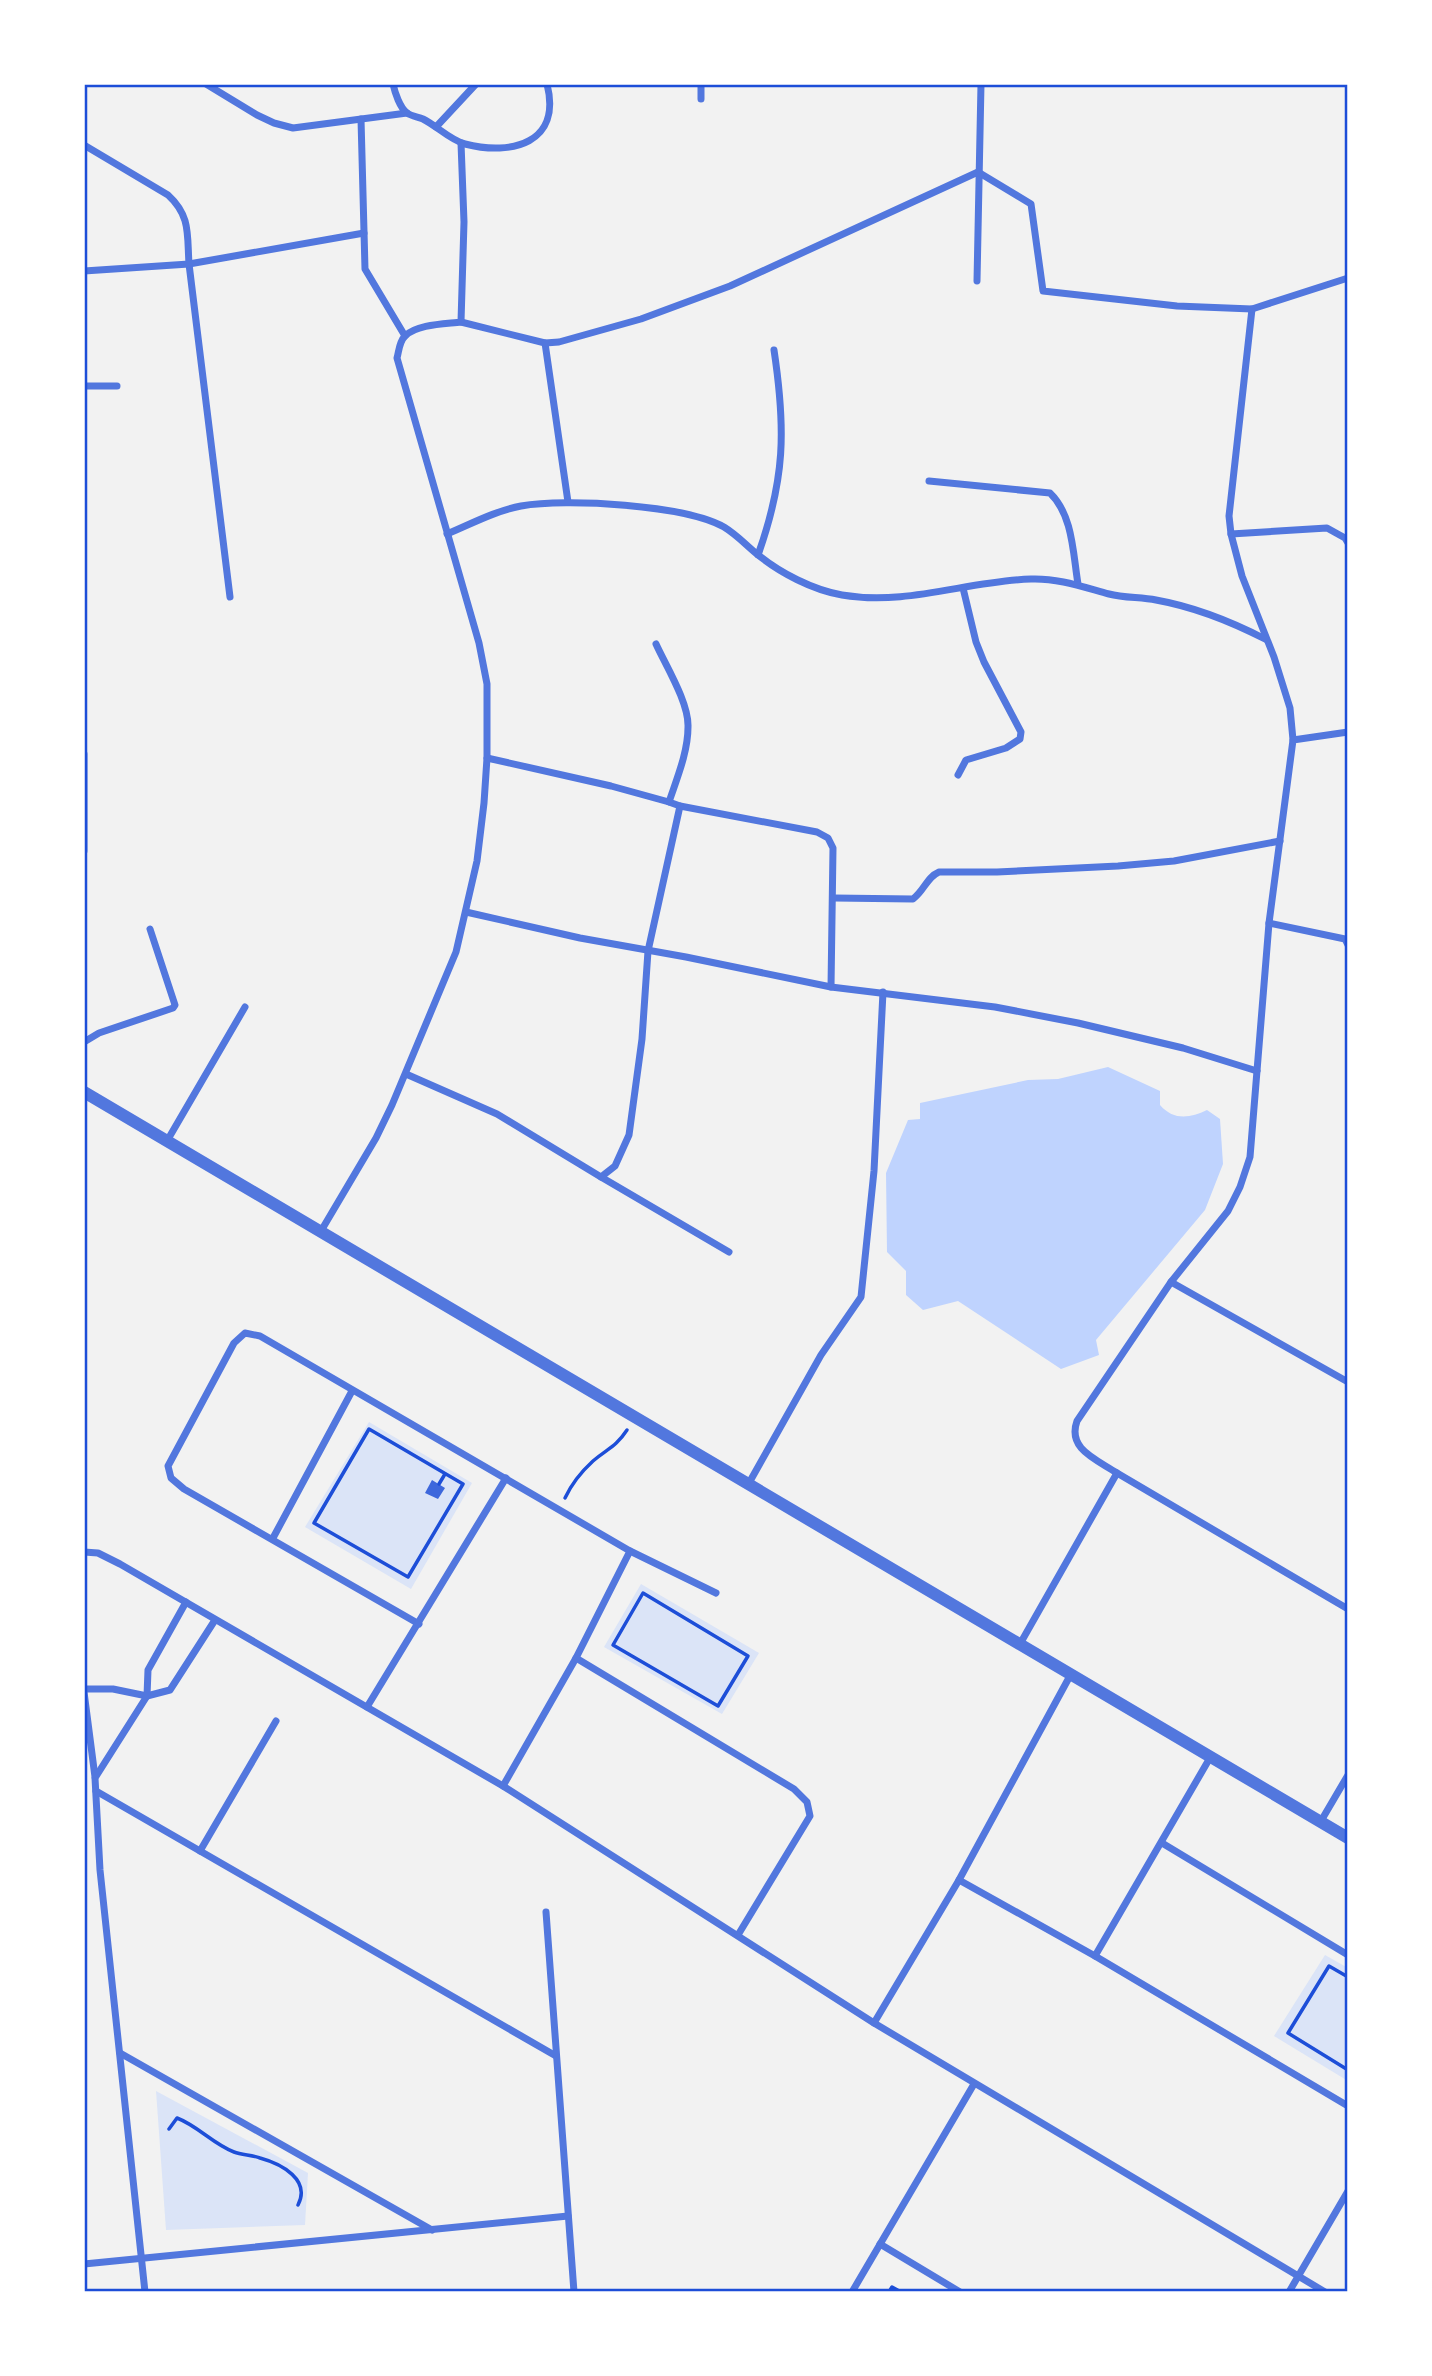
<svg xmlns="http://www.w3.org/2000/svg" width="1432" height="2376" viewBox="0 0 1432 2376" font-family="'IBM Plex Sans',sans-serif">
  <rect width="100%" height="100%" fill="#f2f2f2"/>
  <g fill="#dbe4f7">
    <path d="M369 1422 472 1483 411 1589 305 1527Z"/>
    <path d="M641 1584 759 1653 722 1714 604 1647Z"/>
    <path d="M1325 1955 1348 1968V2081L1274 2036Z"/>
    <path d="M156 2091 308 2173 305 2225 166 2230Z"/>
  </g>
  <path fill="#bfd3fe" d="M1108 1067 1160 1091V1105C1174 1121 1190 1118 1207 1110L1220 1119 1223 1164 1205 1210 1096 1340 1099 1355 1061 1369 958 1301 923 1310 906 1295V1271L887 1252 886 1173 908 1120 920 1119V1103L1028 1080 1058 1079Z"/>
  <path fill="#3d67dc" d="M432 1480 445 1488 438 1499 425 1493Z"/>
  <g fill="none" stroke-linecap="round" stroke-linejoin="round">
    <g stroke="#1d4ed8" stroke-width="3.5">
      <path d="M369 1429 463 1484 408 1577 314 1523Z"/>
      <path d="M439 1484 445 1474"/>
      <path d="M565 1498C572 1483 581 1472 593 1461 608 1448 615 1448 627 1430"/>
      <path d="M643 1593 748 1656 718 1706 613 1645Z"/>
      <path d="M1348 1977 1329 1966 1288 2033 1348 2070"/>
      <path d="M169 2129 177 2118C198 2126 213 2144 234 2152 242 2155 252 2155 260 2158 282 2164 311 2180 298 2205"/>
      <path d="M889 2292 892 2287 901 2292"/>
    </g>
    <g stroke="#5277de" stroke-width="7">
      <path d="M206 84 257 115 274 123 293 128 407 113"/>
      <path d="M393 84C395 93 400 108 407 113 411 116 418 117 423 119 437 126 450 140 465 144 512 156 562 143 547 84"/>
      <path d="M701 84V99"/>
      <path d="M361 119 365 269 405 336"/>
      <path d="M436 127 476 84"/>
      <path d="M84 145 168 195C191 216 187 235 189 264L230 597"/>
      <path d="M84 271 189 264 364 233"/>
      <path d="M977 281 981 84"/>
      <path d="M1252 309 1229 516 1231 534 1242 576 1274 657 1290 708 1293 740"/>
      <path d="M461 322 545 343 568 502"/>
      <path d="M545 343 559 342 641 319 730 286 978 172 1031 204 1043 291 1177 306 1252 309 1348 278"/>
      <path d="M84 386H117"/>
      <path d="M929 481 1050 493C1073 515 1073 554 1078 584"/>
      <path d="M447 534C471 524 495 511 521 506 566 498 685 505 724 527 737 535 746 545 757 554 780 573 813 590 842 595 907 606 967 581 1031 579 1058 578 1083 587 1109 594 1124 598 1141 597 1156 600 1195 607 1230 621 1265 639"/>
      <path d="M1231 534 1327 528 1345 538 1348 543"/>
      <path d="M758 555C785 479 786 430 774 350"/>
      <path d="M1348 732 1293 740 1269 923 1250 1157 1240 1187 1228 1211 1171 1282 1077 1421C1067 1449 1096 1459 1117 1473L1348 1609"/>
      <path d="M84 754V851"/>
      <path d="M487 758 611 786 669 802"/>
      <path d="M958 775 966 760 1006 748 1020 739 1021 732 984 662 976 642 963 588"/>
      <path d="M680 806 817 832 828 838 833 848 831 987"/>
      <path d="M834 898 913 899C924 891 927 877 939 872H997L1118 866 1174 861 1280 841"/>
      <path d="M466 912 580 938 686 957 831 987 995 1007 1078 1023 1183 1048 1257 1071"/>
      <path d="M1269 923 1345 939 1348 945"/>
      <path d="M84 1042 99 1033 173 1008 175 1005 150 929"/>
      <path d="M406 1074 497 1114 601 1177 615 1166 629 1135 642 1039 648 951 680 806 669 802C677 778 688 752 688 727 689 703 666 666 656 644"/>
      <path d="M167 1141 245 1007"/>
      <path d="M601 1177 729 1252"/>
      <path d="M321 1231 376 1138 392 1105 456 952 477 861 484 803 487 758V684L479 643 397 358C399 351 399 342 405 336 417 324 445 324 461 322L464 222 461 143"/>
      <path d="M1171 1282 1348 1382"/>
      <path d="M749 1483 821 1355 861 1297 874 1171 883 992"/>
      <path d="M273 1538 352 1391"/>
      <path d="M630 1551 716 1593"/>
      <path d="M84 1552 98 1553 120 1564 503 1786 874 2023 1325 2292"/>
      <path d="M419 1624 184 1489 171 1478 168 1466 234 1343 245 1333 260 1336 630 1551 576 1658 503 1786"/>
      <path d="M1020 1644 1117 1473"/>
      <path d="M576 1658 794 1789 807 1802 810 1816 738 1935"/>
      <path d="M84 1689H113L147 1696 170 1690 215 1620"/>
      <path d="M84 1692 95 1777"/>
      <path d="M367 1707 506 1478"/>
      <path d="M96 1791 556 2056"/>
      <path d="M1321 1821 1348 1775"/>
      <path d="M1162 1843 1348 1955"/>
      <path d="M200 1851 276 1721"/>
      <path d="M959 1880 1095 1956 1348 2106"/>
      <path d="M546 1912 574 2292"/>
      <path d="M1095 1956 1211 1756"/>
      <path d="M874 2023 959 1880 1071 1674"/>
      <path d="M120 2053 432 2230"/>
      <path d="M880 2244 960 2292"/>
      <path d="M84 2264 568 2216"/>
      <path d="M145 2292 100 1870 95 1778 147 1696 148 1670 186 1602"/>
      <path d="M852 2292 974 2084"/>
      <path d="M1289 2292 1348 2191"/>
    </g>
    <path stroke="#5277de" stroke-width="12" d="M84 1092 1348 1838"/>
  </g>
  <rect width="1432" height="2376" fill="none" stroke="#ffffff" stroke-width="172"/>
  <rect x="86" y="86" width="1260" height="2204" fill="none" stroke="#1d4ed8" stroke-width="2.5"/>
</svg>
